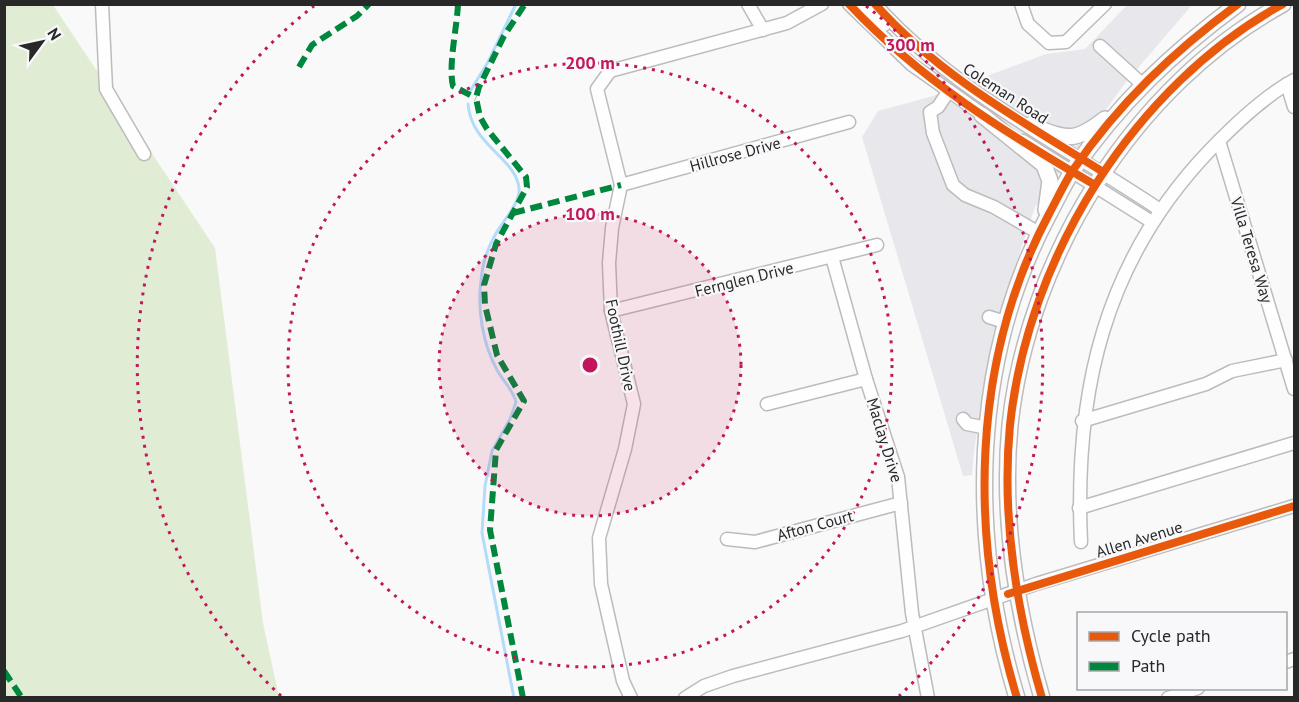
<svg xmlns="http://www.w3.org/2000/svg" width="1299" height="702" viewBox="0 0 1299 702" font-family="'PT Sans',sans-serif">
  <rect width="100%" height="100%" fill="#f9f9f9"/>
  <path fill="#e8e8ec" d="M1127 5H1192L1126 82 1035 207 993 334 974 451 972 475 963 476 862 137 878 111 933 96 1046 54 1085 49Z"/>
  <path fill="#e1ecd5" d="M4 5H53L215 248 263 623 279 697H5Z"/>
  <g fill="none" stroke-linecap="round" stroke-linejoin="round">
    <g stroke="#b2dcfa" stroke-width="3">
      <path d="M469 93 488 62 516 4"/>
      <path d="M468 104C471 145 516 158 519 188 521 203 501 223 494 237 487 250 482 266 481 281 477 310 483 344 497 370 503 381 513 390 516 402L510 419 492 451 485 486 482 533 514 698"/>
    </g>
    <defs>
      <g id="minor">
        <path d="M102 4 106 89 144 154"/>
        <path d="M748 4 763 30"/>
        <path d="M849 4 911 64 989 119"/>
        <path d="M862 4 884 25"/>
        <path d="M875 4C952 91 1065 146 1160 210"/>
        <path d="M1021 4 1028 24 1049 43 1066 42 1105 4"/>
        <path d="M1100 46 1142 84"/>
        <path d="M1287 84 1294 107"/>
        <path d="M948 92 938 107 930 112 933 133 953 185 965 195 994 207 1039 233"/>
        <path d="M1023 141 1152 222"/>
        <path d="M1219 141 1294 389"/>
        <path d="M621 185 849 122"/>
        <path d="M832 257 866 379 898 477 912 613 928 698"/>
        <path d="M611 311 877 245"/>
        <path d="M989 317 1005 322"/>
        <path d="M767 404 866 379"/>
        <path d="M963 419 967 424 987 428"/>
        <path d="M1082 421 1206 384 1232 371 1286 360"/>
        <path d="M1079 508 1294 443"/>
        <path d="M727 539 755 542 901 503"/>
        <path d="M1081 542C1074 392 1104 260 1211 149 1235 124 1263 97 1294 80"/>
        <path d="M1286 662 1294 659"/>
        <path d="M631 698 623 681 601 584 599 538 625 449 634 404 611 311 609 263 612 228 621 185 597 89 610 71 787 23 822 4"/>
        <path d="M685 698 704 686 733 676 902 631 1036 584 1294 506"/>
        <path d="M1168 698 1198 688"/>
      </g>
      <g id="major">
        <path d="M982 115 1044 165 1050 181 1046 210"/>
        <path d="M1029 125C1066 138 1072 145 1105 119"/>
        <path d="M1017 698C969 539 970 362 1049 214 1057 199 1064 184 1073 170 1119 103 1173 52 1238 4"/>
        <path d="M1042 698C1016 609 1001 518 1010 425 1028 256 1134 86 1283 4"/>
      </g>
    </defs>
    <use href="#minor" stroke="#bcbcbc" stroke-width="15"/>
    <use href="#major" stroke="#bcbcbc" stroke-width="18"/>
    <use href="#minor" stroke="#fefefe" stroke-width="12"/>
    <use href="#major" stroke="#fefefe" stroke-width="15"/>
    <g stroke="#00873e" stroke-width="6" stroke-dasharray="12 6" stroke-linecap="butt">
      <path d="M458 4C457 28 448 66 453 86L476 98"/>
      <path d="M299 67 312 45 357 16 369 4"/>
      <path d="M513 213 621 185"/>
      <path d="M4 671 22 698"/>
      <path d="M523 698 490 530 496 450 524 401 497 355 485 305 484 285 496 244 527 187 526 177 487 129 480 117 476 98 479 87 504 36 525 4"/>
    </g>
    <defs>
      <g id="cycleway">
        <path d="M849 4C919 79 1007 134 1095 185"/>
        <path d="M875 4C938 75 1023 122 1103 172"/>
        <path d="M1008 594 1294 506"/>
        <path d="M1017 698C969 539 970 362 1049 214 1057 199 1064 184 1073 170 1119 103 1173 52 1238 4"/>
        <path d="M1042 698C1016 609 1001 518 1010 425 1028 256 1134 86 1283 4"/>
      </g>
    </defs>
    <use href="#cycleway" stroke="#f8f8fa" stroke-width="11"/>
    <use href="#cycleway" stroke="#e8590c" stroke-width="8"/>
  </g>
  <circle cx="590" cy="365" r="151" fill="#c2185b" fill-opacity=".12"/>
  <g fill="none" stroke="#c2185b" stroke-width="3" stroke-dasharray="3 6">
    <circle cx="590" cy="365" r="151"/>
    <circle cx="590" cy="365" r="302"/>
    <path d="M281 696A453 453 0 0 1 314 6M866 6A453 453 0 0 1 899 696"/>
  </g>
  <g text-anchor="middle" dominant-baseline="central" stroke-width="4.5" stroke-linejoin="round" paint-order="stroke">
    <g font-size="16" fill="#282829" stroke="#f8f8fa">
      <text transform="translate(1006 93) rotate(33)">Coleman Road</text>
      <text transform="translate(735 154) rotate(-15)">Hillrose Drive</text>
      <text transform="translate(1252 250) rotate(73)">Villa Teresa Way</text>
      <text transform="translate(744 279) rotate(-14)">Fernglen Drive</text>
      <text transform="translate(621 345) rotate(78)">Foothill Drive</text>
      <text transform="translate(885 440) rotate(73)">Maclay Drive</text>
      <text transform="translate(815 525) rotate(-15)">Afton Court</text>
      <text transform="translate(1139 539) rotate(-17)">Allen Avenue</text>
    </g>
  </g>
  <circle cx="590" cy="365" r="9" fill="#c2185b" stroke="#f8f8fa" stroke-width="3"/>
  <g font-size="18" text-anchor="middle" font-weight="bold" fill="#c2185b" stroke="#f8f8fa" stroke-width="4.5" stroke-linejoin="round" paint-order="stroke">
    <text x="910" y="51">300 m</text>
    <text x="590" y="69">200 m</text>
    <text x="590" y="220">100 m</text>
  </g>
  <rect width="1299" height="702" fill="none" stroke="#282829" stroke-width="12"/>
  <rect x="1077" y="612" width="210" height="78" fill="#f8f8fa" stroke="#a5a5a6" stroke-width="1.5"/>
  <rect x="1089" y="632" width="30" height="9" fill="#e8590c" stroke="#a5a5a6" stroke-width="1.5"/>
  <text x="1131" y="642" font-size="18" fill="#282829">Cycle path</text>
  <rect x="1089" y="662" width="30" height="9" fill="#00873e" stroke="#a5a5a6" stroke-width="1.5"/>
  <text x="1131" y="672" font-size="18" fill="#282829">Path</text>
  <g transform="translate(42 42) rotate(57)" stroke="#f8f8fa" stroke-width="4.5" paint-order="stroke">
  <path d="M0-4.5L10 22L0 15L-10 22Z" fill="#282829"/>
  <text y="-9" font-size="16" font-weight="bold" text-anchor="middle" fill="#282829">N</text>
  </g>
</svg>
